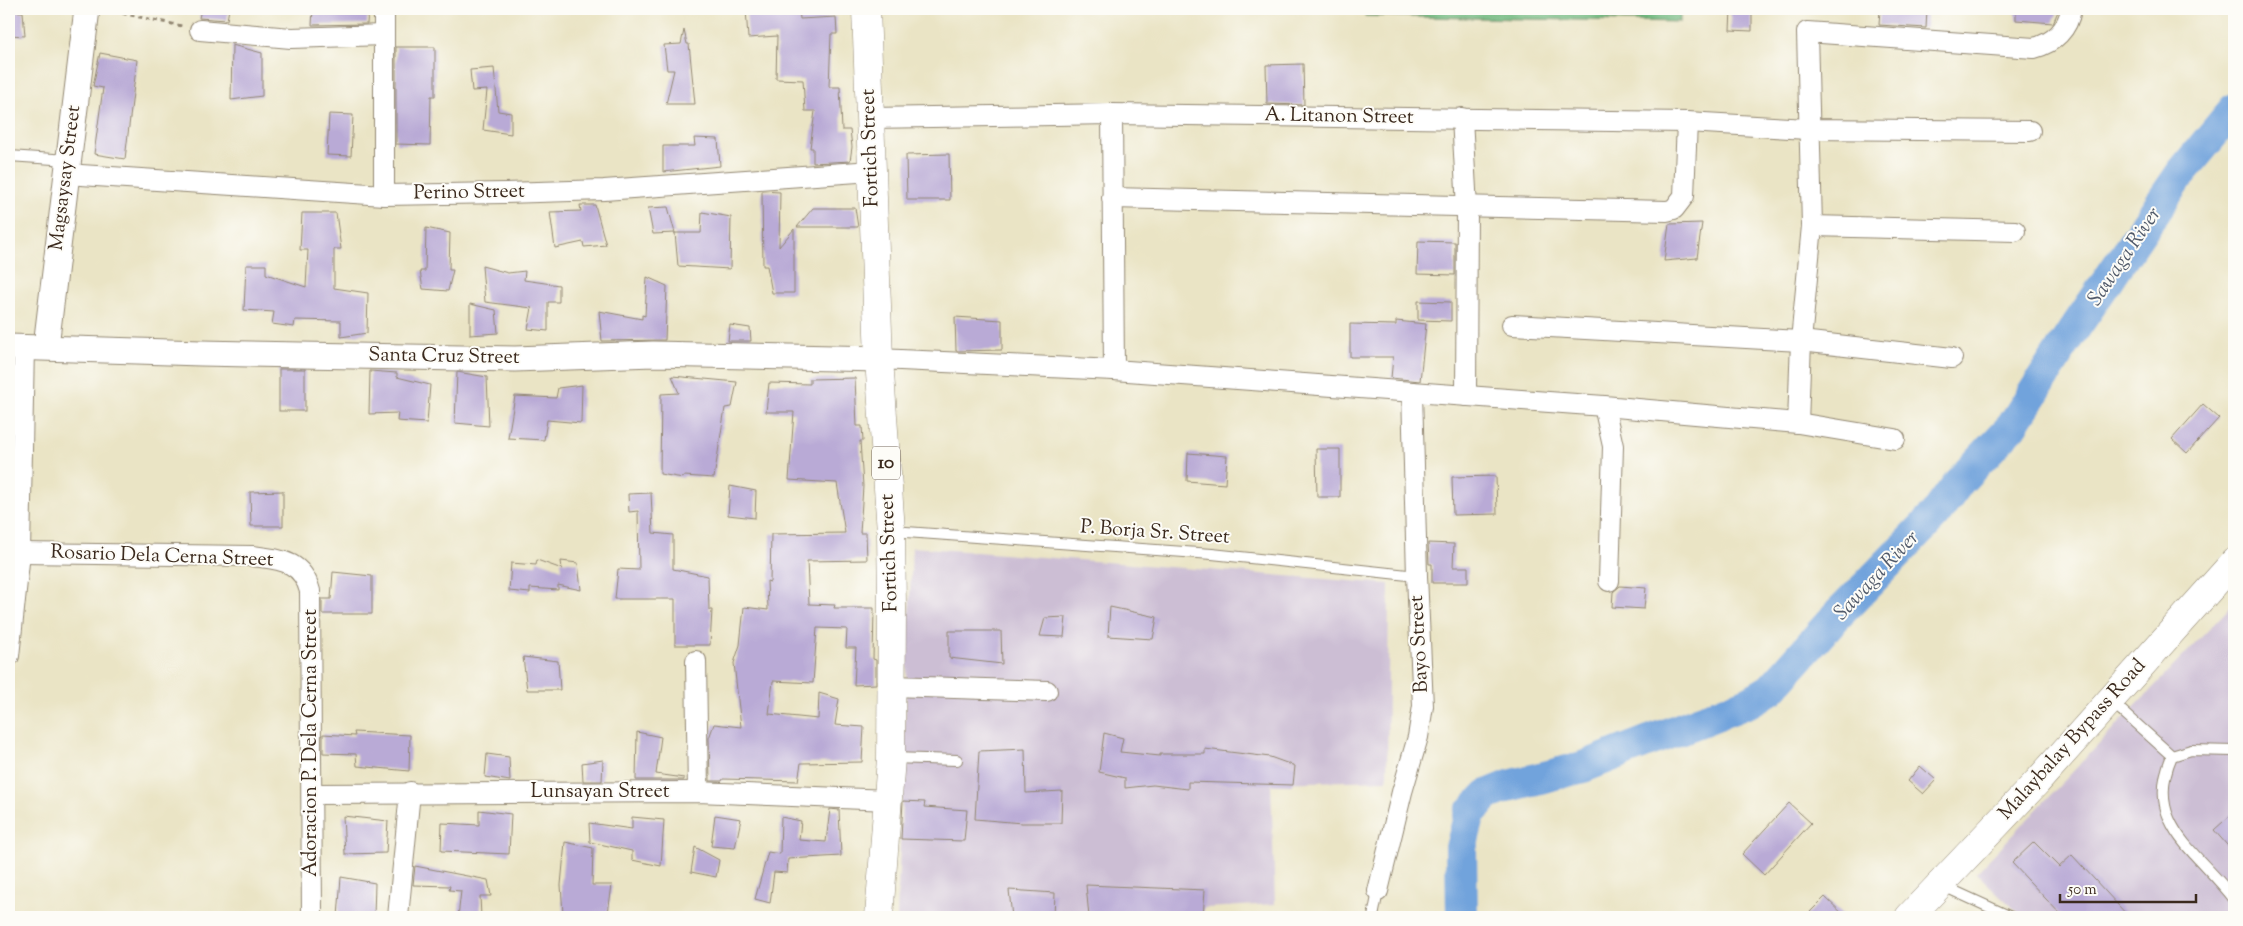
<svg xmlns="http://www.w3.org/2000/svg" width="2243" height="926" viewBox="0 0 2243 926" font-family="'Sorts Mill Goudy',serif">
  <rect width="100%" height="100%" fill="#fdfcf7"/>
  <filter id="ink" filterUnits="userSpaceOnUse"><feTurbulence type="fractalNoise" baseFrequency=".02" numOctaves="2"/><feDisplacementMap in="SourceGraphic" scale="10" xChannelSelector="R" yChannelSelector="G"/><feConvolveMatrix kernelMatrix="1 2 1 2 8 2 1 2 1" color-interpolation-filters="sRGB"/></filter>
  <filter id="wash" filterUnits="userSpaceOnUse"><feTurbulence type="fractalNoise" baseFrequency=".0096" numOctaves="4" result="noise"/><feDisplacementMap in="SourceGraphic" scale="20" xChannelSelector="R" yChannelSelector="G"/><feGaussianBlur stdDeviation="1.12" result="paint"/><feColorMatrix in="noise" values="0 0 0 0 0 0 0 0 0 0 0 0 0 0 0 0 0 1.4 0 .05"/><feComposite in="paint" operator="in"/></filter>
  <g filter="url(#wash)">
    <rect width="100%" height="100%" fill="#eae4c5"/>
    <g fill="#ccbed4">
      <path d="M912 547 1389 584 1387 780 1271 783 1275 904 1053 917H897Z"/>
      <path d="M2234 603V917H2023L1976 873Z"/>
    </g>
    <path fill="#6fb87e" stroke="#55714e" d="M1364 9H1680V22L1365 16Z"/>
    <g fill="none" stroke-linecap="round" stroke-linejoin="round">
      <path stroke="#71a3dc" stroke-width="32" d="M1462 917 1461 848 1470 813 1487 795 1509 786 1583 767 1749 702 1771 689 1829 624 1935 515 1959 482 2012 426 2071 334 2181 173 2234 109"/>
    </g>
    <g id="blocks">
      <g fill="#b9aad6">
        <path d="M201 9H229L227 20 199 18Z"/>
        <path d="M313 9H368L367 24 312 25Z"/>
        <path d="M746 9H799L800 19 836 17 837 34H831L829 87H840L842 130H850L852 147 850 161 813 163V148H810L815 111H805L803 80 776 79 777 36 748 38Z"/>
        <path d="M1731 9H1752V31L1730 30Z"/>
        <path d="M1880 9H1927L1926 28 1879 25Z"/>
        <path d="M2016 9H2059L2053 23 2016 20Z"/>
        <path d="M9 11 23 12 25 36 9 35Z"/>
        <path d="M684 30 687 44H689L695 104H666L674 70H667L664 45 681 44Z"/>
        <path d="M232 45 262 53V96L231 100Z"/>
        <path d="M396 47H435V96H431L430 145 396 144Z"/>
        <path d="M100 53 137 60 125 159 94 154 103 88 93 86Z"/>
        <path d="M1303 64 1304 105 1267 104 1266 65Z"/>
        <path d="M494 68 498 111 511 113V134L483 130 487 90 472 91 470 70Z"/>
        <path d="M329 114 353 115 351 156 327 155Z"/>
        <path d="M694 138 718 139 720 166 663 172V146H695Z"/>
        <path d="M949 154 950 200H907L906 155Z"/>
        <path d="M762 191 780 192 779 247 794 229V293H772L767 266H763Z"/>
        <path d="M580 205H595L606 245 584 247 583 242 555 248 550 212 581 211Z"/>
        <path d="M668 207 675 233 653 234 648 208Z"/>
        <path d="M813 208H855L858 227H797Z"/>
        <path d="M702 212 731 217 730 269 678 266 675 233H701Z"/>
        <path d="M302 213H336L341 249H334V288L368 293 367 333 341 337V321L295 320 294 327 272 324 274 312 244 310 246 265H266V274L306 287 308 250H300Z"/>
        <path d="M1702 223 1697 258 1664 261 1669 224Z"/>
        <path d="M426 228 450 233 449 270H453L448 291 423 289 420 271H425Z"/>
        <path d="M1418 241 1455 242V275L1417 274Z"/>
        <path d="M482 266 508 273 525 271 524 280 559 285V302H548V331L528 329 532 308 485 302Z"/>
        <path d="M647 277 667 286 665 340 602 341 599 311 642 319V315L645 316Z"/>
        <path d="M1418 301 1451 302V321L1418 320Z"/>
        <path d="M470 304 496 310 498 333 470 335Z"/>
        <path d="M955 317 1002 320V350L956 351Z"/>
        <path d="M1396 321 1426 324 1420 381 1391 378 1393 357H1350V324L1396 325Z"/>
        <path d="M730 325 750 328 751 341H728Z"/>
        <rect x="279" y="369" width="26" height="42"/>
        <path d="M370 371 397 373V377L430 385 427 423 397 421 398 413 369 414Z"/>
        <path d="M457 372 487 377 489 426 455 423Z"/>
        <path d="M672 376 737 382 732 407 725 408 714 478 684 476 683 478 660 474 661 394 679 393Z"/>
        <path d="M855 378 857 426H862L863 441H860L863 486 860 533H866L867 560 807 561 809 604 835 605 834 608H874L873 659 876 660V684L854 685 856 648H846L847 629 817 628 813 683 773 681 769 714 818 719 819 693 839 699 835 725 864 727 862 762 801 763 798 781 723 779 722 781H710L709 738 714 724 741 727 734 663 740 645 744 607 768 610 767 581 770 582 771 534 845 533 837 483 789 480 794 412H766L769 383 810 384V379Z"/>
        <path d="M582 385 581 423 547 420 544 440 508 438 515 396 556 398 558 388Z"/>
        <path d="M2203 404 2219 418 2187 453 2172 439Z"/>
        <path d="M1316 449H1340V497H1317Z"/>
        <path d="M1188 453 1227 456 1225 484 1187 481Z"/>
        <path d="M1496 476 1497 514 1453 515 1452 477Z"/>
        <path d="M730 486 756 491 755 518 728 515Z"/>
        <path d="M283 491V526H251L250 492Z"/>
        <path d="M651 493 653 533 673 535V569L708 576 709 610H712L710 645H675V599H615L618 569 639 570 638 511 629 512 628 494Z"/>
        <path d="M1428 543 1454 544 1453 567H1468V583H1432V564H1429Z"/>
        <path d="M537 560 562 569 561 561 578 563 581 590 558 585V590L530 588V593L509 591 511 563 536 565Z"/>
        <path d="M333 572 372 576V614H322V599H331Z"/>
        <path d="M1620 586 1646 588 1644 609 1612 607 1613 592Z"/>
        <path d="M1110 607 1157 617 1153 639 1108 636Z"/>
        <path d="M1066 617 1064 637 1040 636 1045 618Z"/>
        <path d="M949 631H1001L1002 664 949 658Z"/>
        <path d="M523 657 558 661 560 690H527Z"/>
        <path d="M354 732 410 735 409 771 357 766 356 754 323 753V734L355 736Z"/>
        <path d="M637 732 661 737 656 774 684 778V780H636Z"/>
        <path d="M1104 733 1123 738 1120 752 1160 756V754H1205V749L1270 757 1295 766 1293 785 1188 782V789L1153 785 1125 788V778L1099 772Z"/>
        <path d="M1025 749 1026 793 1062 791 1061 823H1022L975 819 979 751Z"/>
        <path d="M487 754 509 757 510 781 485 777Z"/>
        <path d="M603 760 602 781H583L582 763Z"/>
        <path d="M1920 766 1936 780 1923 794 1908 781Z"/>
        <path d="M903 801 925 802 924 807 967 810 964 841 901 839Z"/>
        <path d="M1789 803 1811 823 1764 875 1742 854Z"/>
        <path d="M830 809 839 810 841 856 788 859 787 873 774 872 770 903 755 899 768 852 780 854 781 817 801 821 799 840 826 842Z"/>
        <path d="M479 810 511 814 509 854 441 851 442 823 479 825Z"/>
        <path d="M2234 812V853L2214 830Z"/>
        <path d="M715 815 741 819 735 848 711 846Z"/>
        <path d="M343 816 388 821 386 853 345 854Z"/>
        <path d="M632 817 664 820 661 866 632 860V851L590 842 589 823 632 829Z"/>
        <path d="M565 842 593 848 592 885H612L608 913 563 914 561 885Z"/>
        <path d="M2034 842 2059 867 2072 855 2129 917H2063L2012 863Z"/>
        <path d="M695 847 719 860 716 877 691 872Z"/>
        <path d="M415 866 488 880 491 896H480L481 917H458L461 891 449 890 450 886 413 885Z"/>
        <path d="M341 877 375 883 374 917H338Z"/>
        <path d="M1086 885 1205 890 1203 917H1089Z"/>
        <path d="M1009 890 1055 893 1054 917H1012Z"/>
        <path d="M1825 897 1846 917H1805Z"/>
      </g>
    </g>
  </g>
  <g filter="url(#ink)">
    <use href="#blocks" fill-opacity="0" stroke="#928772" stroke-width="1"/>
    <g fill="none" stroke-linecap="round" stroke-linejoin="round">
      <defs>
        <g id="service">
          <path d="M9 156 68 160"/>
          <path d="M892 531 1212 554 1417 576"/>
          <path d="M2111 701 2172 756C2142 824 2199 852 2234 899"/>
          <path d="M2172 756 2191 750 2234 751"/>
          <path d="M892 758 957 760"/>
          <path d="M1941 885 2011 917"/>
          <path d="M1373 917 1378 891"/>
        </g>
        <g id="minor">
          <path d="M384 9V195"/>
          <path d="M200 30 291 38 384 35"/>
          <path d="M1112 114 1114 370"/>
          <path d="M870 118 1112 114 1687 122 1808 129 2030 131"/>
          <path d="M1462 118 1467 208 1466 396"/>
          <path d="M66 174 384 195 505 193 604 190 872 171"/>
          <path d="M1112 198 1667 211 1674 209 1684 196 1687 122"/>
          <path d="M1812 226 2015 231"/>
          <path d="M1512 325 1801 341 1952 358"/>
          <path d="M879 359 1114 370 1604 406 1798 423 1895 439"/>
          <path d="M1604 406 1613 446 1609 581"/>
          <path d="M1798 423 1801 341 1812 226 1807 32 2034 48C2054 43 2068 29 2071 9"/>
          <path d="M20 553 252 556C279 560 301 559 310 591L312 917"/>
          <path d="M9 656 20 553 24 346"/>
          <path d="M696 661 698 792"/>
          <path d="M892 686 1047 691"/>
          <path d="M313 794 698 792 888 800"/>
          <path d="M1378 891 1402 792 1418 737 1423 706 1417 576 1412 392"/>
          <path d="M398 917 410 792"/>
        </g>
        <g id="tertiary">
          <path d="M46 346 87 9"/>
          <path d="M9 347 201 353 515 359 653 354 879 359"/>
        </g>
        <path id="secondary" d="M1909 917 2037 782 2234 562"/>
        <path id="trunk" d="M866 9 879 359 891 531 892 608 891 758 879 917"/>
      </defs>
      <use href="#service" stroke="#928772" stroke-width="12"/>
      <use href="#minor" stroke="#928772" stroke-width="22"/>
      <use href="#tertiary" stroke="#928772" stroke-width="27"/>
      <use href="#secondary" stroke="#928772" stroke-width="29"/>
      <use href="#trunk" stroke="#928772" stroke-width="29"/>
      <path stroke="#928772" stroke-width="3" stroke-dasharray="4 4" stroke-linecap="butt" d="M107 10 182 26"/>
      <use href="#service" stroke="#fff" stroke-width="10"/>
      <use href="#minor" stroke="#fff" stroke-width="20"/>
      <use href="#tertiary" stroke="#fff" stroke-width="25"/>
      <use href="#secondary" stroke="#fff" stroke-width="28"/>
      <use href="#trunk" stroke="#fff" stroke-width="28"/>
    </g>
  </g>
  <g text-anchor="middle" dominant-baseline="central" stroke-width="4" stroke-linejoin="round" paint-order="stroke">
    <rect fill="#fdfcf7" stroke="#75695f" stroke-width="1" x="872" y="446.5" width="28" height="33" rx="4"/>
    <g font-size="19" font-weight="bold" fill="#3b2a1e">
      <text x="886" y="463">10</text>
    </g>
    <g font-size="20" fill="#3b2a1e" stroke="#fdfcf7">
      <text transform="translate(1339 117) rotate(1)">A. Litanon Street</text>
      <text transform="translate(871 148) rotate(-92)">Fortich Street</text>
      <text transform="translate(66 178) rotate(-83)">Magsaysay Street</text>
      <text transform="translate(469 193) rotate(-1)">Perino Street</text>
      <text transform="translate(444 357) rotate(1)">Santa Cruz Street</text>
      <text transform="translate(1155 533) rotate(4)">P. Borja Sr. Street</text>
      <text transform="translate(890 553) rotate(-92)">Fortich Street</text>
      <text transform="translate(162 557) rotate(2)">Rosario Dela Cerna Street</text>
      <text transform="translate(1420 644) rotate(-93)">Bayo Street</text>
      <text transform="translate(2073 740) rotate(-48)">Malaybalay Bypass Road</text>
      <text transform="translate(311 743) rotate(-90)">Adoracion P. Dela Cerna Street</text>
      <text x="600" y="792">Lunsayan Street</text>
    </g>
    <g font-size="21" font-style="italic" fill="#515a6a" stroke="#fdfcf7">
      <text transform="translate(2125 257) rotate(-56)">Sawaga River</text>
      <text transform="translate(1877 576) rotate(-47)">Sawaga River</text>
    </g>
  </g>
  <rect width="2243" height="926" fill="none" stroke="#fdfcf7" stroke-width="30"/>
  <path d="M2060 894v8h136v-8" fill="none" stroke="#3b2a1e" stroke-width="2.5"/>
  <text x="2068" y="894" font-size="15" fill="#3b2a1e" stroke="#fdfcf7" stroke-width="4" paint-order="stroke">50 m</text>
</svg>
